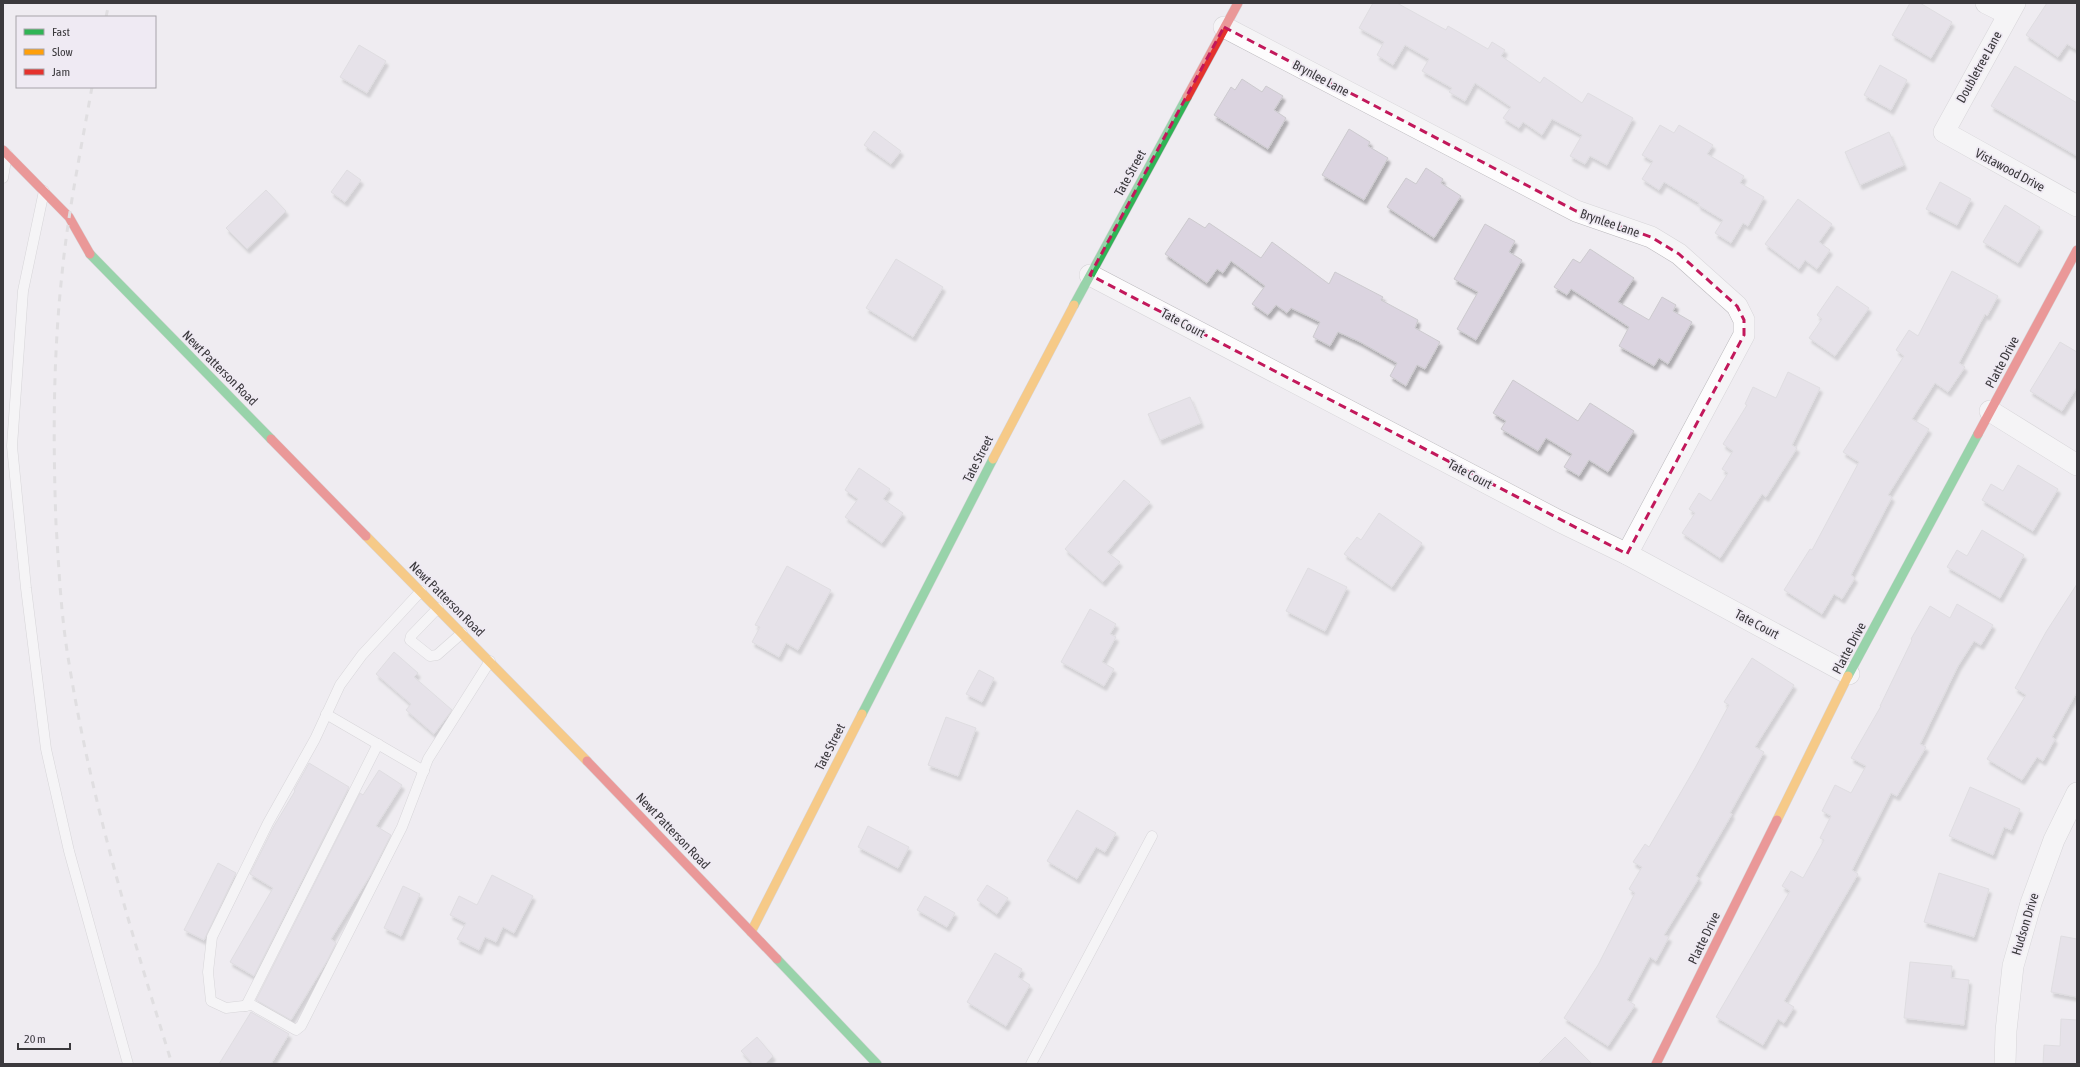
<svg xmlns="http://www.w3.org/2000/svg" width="2080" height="1067" viewBox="0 0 2080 1067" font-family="'Asap Condensed',sans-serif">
  <defs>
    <filter id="shadow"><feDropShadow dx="2.5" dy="4.5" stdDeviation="1" flood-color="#0004"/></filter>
  </defs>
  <rect width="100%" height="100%" fill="#efecf1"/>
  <g fill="#dbd4e0" stroke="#cccace" filter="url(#shadow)">
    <path d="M1373 3H1397L1446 30 1448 26 1488 49 1492 42 1505 50 1501 56 1540 83 1544 77 1582 103 1588 93 1633 118 1607 165 1590 156 1585 164 1570 156 1582 135 1552 119 1542 135 1523 122 1519 128 1503 118 1511 107 1475 83 1465 101 1449 92 1452 88 1422 71 1429 59 1405 45 1393 65 1377 55 1384 42 1359 28Z"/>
    <path d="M1910 3H1920L1952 22 1931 58 1892 35Z"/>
    <path d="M2047 3H2077V50L2067 44 2058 57 2026 35Z"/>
    <path d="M359 45 386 61 367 93 340 77Z"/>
    <path d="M1880 65 1907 80 1891 110 1864 95Z"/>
    <path d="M2015 66 2077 103V156L1991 106Z"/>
    <path d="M1242 79 1262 92 1266 86 1283 96 1274 110 1286 118 1268 149 1214 115 1231 87 1235 90Z"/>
    <path d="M1660 125 1674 133 1679 125 1713 145 1707 154 1744 176 1740 183 1764 197 1748 226 1743 223 1731 243 1715 233 1723 220 1698 205 1699 203 1664 182 1659 190 1642 179 1653 161 1642 155Z"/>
    <path d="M1349 129 1370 142 1368 146 1388 158 1364 200 1322 175Z"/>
    <path d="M874 131 901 151 891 164 864 145Z"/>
    <path d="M1889 132 1904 165 1860 185 1845 152Z"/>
    <path d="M1426 168 1443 179 1441 183 1461 196 1434 238 1387 207 1406 178 1416 184Z"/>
    <path d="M347 170 361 180 345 202 331 192Z"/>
    <path d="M1940 182 1971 199 1957 225 1926 209Z"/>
    <path d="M266 190 286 211 247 249 226 228Z"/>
    <path d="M1798 199 1832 224 1819 242 1830 250 1817 269 1805 260 1799 269 1765 244Z"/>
    <path d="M2005 205 2040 227 2018 263 1983 242Z"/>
    <path d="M1189 218 1205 228 1209 223 1261 258 1272 242 1329 284 1335 272 1383 297 1381 300 1418 320 1415 328 1440 342 1425 369 1417 365 1406 386 1390 376 1397 363 1360 342 1338 332 1330 346 1313 337 1320 322 1291 308 1287 313 1276 305 1268 315 1252 304 1265 286 1231 261 1223 273 1217 269 1207 283 1165 254Z"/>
    <path d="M1485 224 1515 241 1509 252 1522 260 1476 340 1457 329 1478 292 1454 279Z"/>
    <path d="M1590 249 1634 278 1618 302 1649 320 1662 297 1676 305 1673 311 1692 322 1668 364 1659 358 1654 366 1619 346 1629 327 1571 289 1567 295 1554 287 1573 259 1580 263Z"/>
    <path d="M896 259 943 287 913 337 866 308Z"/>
    <path d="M1952 271 1998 296 1987 316 1985 314 1959 363 1965 367 1948 392 1935 383 1912 419 1929 429 1888 495 1892 497 1851 575 1855 578 1842 599 1834 594 1822 614 1784 590 1810 549 1812 550 1859 462 1843 452 1904 356 1896 350 1909 330 1918 336Z"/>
    <path d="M1837 286 1869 308 1835 356 1809 338 1822 319 1817 315Z"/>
    <path d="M2060 342 2077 352V387L2062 411 2030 391Z"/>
    <path d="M1788 372 1820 388 1792 445 1797 448 1766 497 1762 494 1720 558 1682 533 1695 513 1689 509 1699 493 1711 501 1728 473 1722 469 1733 451 1723 444 1747 405 1745 404 1753 387 1776 398Z"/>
    <path d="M1513 380 1578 421 1590 403 1634 431 1608 472 1589 460 1579 476 1564 467 1572 454 1546 438 1538 451 1501 429 1506 421 1493 413Z"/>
    <path d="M1190 397 1201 423 1160 440 1148 414Z"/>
    <path d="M2018 465 2058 489 2033 531 1982 500 1991 484 2003 491Z"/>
    <path d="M859 468 890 489 883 499 903 513 882 543 845 517 858 499 845 490Z"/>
    <path d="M1124 480 1150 502 1107 552 1120 562 1103 582 1065 549Z"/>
    <path d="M1379 513 1422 543 1392 587 1344 554 1357 537 1361 540Z"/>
    <path d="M1982 530 2024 555 2000 598 1947 567 1957 550 1967 556Z"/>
    <path d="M787 566 831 590 798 650 786 643 779 657 752 642 760 627 755 625Z"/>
    <path d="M1308 568 1347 587 1325 631 1286 611Z"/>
    <path d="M2077 584V692L2052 737 2055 739 2043 761 2037 757 2022 780 1987 759 2026 695 2015 688 2046 632Z"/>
    <path d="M1957 604 1993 625 1981 645 1974 641 1958 666 1920 744 1926 747 1897 796 1891 793 1852 870 1858 874 1784 1001 1794 1007 1784 1023 1778 1019 1763 1045 1716 1017 1790 891 1782 886 1791 871 1803 878 1824 840 1820 838 1831 816 1822 811 1835 785 1851 793 1866 766 1851 758 1881 706H1880L1912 640 1911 639 1930 606 1950 618Z"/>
    <path d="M1090 609 1116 624 1110 634 1116 637 1102 662 1114 669 1104 686 1061 662Z"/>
    <path d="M394 652 418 673 414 677 452 710 434 734 406 710 411 704 376 674Z"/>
    <path d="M1752 658 1794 685 1755 747 1764 752 1730 813 1732 814 1696 876 1699 878 1664 935 1669 937 1656 961 1650 957 1627 1000 1635 1005 1608 1046 1564 1018 1598 965 1635 893 1629 889 1642 867 1633 862 1645 844 1649 847 1695 768 1729 705 1724 702Z"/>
    <path d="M979 670 994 678 982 702 966 694Z"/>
    <path d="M946 717 976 728 958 776 928 765Z"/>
    <path d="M309 763 349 787 254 976 230 962 273 888 250 874 274 826 295 791 294 790Z"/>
    <path d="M379 770 402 785 376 826 391 835 371 874 331 939 336 943 327 961 291 1020 256 1000 360 793 363 795Z"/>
    <path d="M1970 787 2020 809 2011 830 2004 827 1993 855 1949 836Z"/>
    <path d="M1077 810 1116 833 1105 852 1096 847 1077 879 1047 861Z"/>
    <path d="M868 826 909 847 898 868 858 847Z"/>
    <path d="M218 863 236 873 204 940 184 930Z"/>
    <path d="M1939 873 1989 889 1974 937 1924 922Z"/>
    <path d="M492 875 533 896 514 933 503 927 496 942 485 937 479 950 457 939 466 923 450 915 459 896 477 905Z"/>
    <path d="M987 885 1008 898 997 914 977 900Z"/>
    <path d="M403 886 420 894 401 936 384 928Z"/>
    <path d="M925 896 955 913 947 927 917 910Z"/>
    <path d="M2061 936 2077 939V997L2051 992Z"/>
    <path d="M995 953 1022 969 1018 977 1030 985 1006 1026 967 1002Z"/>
    <path d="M1910 962 1952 966 1951 978 1969 980 1964 1025 1904 1018Z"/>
    <path d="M251 1012 289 1034 271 1064H219Z"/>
    <path d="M2061 1019 2077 1020V1064H2043L2044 1045 2060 1046Z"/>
    <path d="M757 1037 773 1056 765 1064H753L741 1051Z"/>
    <path d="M1565 1037 1592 1064H1538Z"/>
  </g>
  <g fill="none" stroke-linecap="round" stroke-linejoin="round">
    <defs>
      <g id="lane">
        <path d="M3 178 7 154"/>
        <path d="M44 191 23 291 12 446 26 588 46 749 69 851 128 1064"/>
        <path d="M421 591 362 655 340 685 315 739 268 823 212 937 208 972 211 1001 226 1008 252 1005 296 1030 301 1026 402 827 428 759 490 661"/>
        <path d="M438 608 411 636 410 640 430 656 437 655 462 633"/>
        <path d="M326 714 424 771"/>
        <path d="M246 1006 378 744"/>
        <path d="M1031 1064 1152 836"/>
      </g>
      <g id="street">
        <path d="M1986 3 2008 14"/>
        <path d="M2015 3 1944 132 2077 206"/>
        <path d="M1224 27 1576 211 1651 237 1679 254 1737 306 1744 320V335L1627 554"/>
        <path d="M1090 275 1559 521 1627 554 1849 674"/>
        <path d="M1990 411 2077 465"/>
        <path d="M2005 1064 2006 1031 2013 966 2031 903 2054 840 2077 793"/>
      </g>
      <g id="fast">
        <path d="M90 254 271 439"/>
        <path d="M1074 305 1187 97"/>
        <path d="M1848 676 1978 434"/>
        <path d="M862 714 993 459"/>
        <path d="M777 959 877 1064"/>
      </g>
      <g id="slow">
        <path d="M993 459 1074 305"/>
        <path d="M366 536 587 761"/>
        <path d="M1777 820 1848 676"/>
        <path d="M751 932 862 714"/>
      </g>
      <g id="jam">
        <path d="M1187 97 1238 3"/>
        <path d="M3 150 69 217 90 254"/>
        <path d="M1978 434 2077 250"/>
        <path d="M271 439 366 536"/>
        <path d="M587 761 777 959"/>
        <path d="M1656 1064 1777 820"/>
      </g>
    </defs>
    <use href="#lane" stroke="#bbb9bd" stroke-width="11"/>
    <use href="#street" stroke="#bbb9bd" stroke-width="22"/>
    <use href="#fast" stroke="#bbb9bd" stroke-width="10"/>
    <use href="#slow" stroke="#bbb9bd" stroke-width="10"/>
    <use href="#jam" stroke="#bbb9bd" stroke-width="10"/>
    <use href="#lane" stroke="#fdfcfd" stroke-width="10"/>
    <use href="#street" stroke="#fdfcfd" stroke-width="21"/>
    <use href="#fast" stroke="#30b455" stroke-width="9"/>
    <use href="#slow" stroke="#ff9f0a" stroke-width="9"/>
    <use href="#jam" stroke="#e5322d" stroke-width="9"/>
    <g stroke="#cecdce" stroke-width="3" stroke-dasharray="7 7" stroke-linecap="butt">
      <path d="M106 17 109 3"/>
      <path d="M92 87C81 149 68 212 62 274 53 357 53 441 56 524 59 570 61 617 69 663 91 800 131 932 172 1064"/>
    </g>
  </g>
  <path d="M0 0H2080V1067H0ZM1224 27 1576 211 1651 237 1679 254 1737 306 1744 320V335L1627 554 1090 275Z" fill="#efecf1" fill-opacity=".55" fill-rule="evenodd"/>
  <path fill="none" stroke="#c2185b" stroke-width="3" stroke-dasharray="8 5" stroke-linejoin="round" d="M1224 27 1576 211 1651 237 1679 254 1737 306 1744 320V335L1627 554 1090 275Z"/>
  <g text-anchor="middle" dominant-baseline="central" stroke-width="3.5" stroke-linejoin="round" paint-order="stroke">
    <g font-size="13" fill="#3b393d" stroke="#efeaf3">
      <text transform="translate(1979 67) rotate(-61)">Doubletree Lane</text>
      <text transform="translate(1321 78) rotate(28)">Brynlee Lane</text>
      <text transform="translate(2010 170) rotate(28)">Vistawood Drive</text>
      <text transform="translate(1130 173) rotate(-61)">Tate Street</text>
      <text transform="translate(1610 223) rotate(19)">Brynlee Lane</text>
      <text transform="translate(1183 323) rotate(28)">Tate Court</text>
      <text transform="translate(2002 362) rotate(-62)">Platte Drive</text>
      <text transform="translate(220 368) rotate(45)">Newt Patterson Road</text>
      <text transform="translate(978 459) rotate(-63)">Tate Street</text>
      <text transform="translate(1470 474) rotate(28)">Tate Court</text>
      <text transform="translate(447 599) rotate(45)">Newt Patterson Road</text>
      <text transform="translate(1757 624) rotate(28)">Tate Court</text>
      <text transform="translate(1849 648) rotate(-62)">Platte Drive</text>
      <text transform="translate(830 747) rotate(-63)">Tate Street</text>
      <text transform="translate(673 831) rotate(46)">Newt Patterson Road</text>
      <text transform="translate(2025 924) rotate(-73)">Hudson Drive</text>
      <text transform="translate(1704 938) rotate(-64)">Platte Drive</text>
    </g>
  </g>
  <rect width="2080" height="1067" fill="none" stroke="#3b393d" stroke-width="8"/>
  <rect x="16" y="16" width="140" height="72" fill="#efeaf3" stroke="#a7a3aa"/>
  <rect x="24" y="29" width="20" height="6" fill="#30b455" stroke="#a7a3aa"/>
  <text x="52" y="36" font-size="12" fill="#3b393d">Fast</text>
  <rect x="24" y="49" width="20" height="6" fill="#ff9f0a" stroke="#a7a3aa"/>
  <text x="52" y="56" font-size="12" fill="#3b393d">Slow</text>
  <rect x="24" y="69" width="20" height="6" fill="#e5322d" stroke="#a7a3aa"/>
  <text x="52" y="76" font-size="12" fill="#3b393d">Jam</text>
  <path d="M18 1043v6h52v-6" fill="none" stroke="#3b393d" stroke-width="2"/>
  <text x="24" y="1043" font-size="12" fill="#3b393d" stroke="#efeaf3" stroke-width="3" paint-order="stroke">20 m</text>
</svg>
